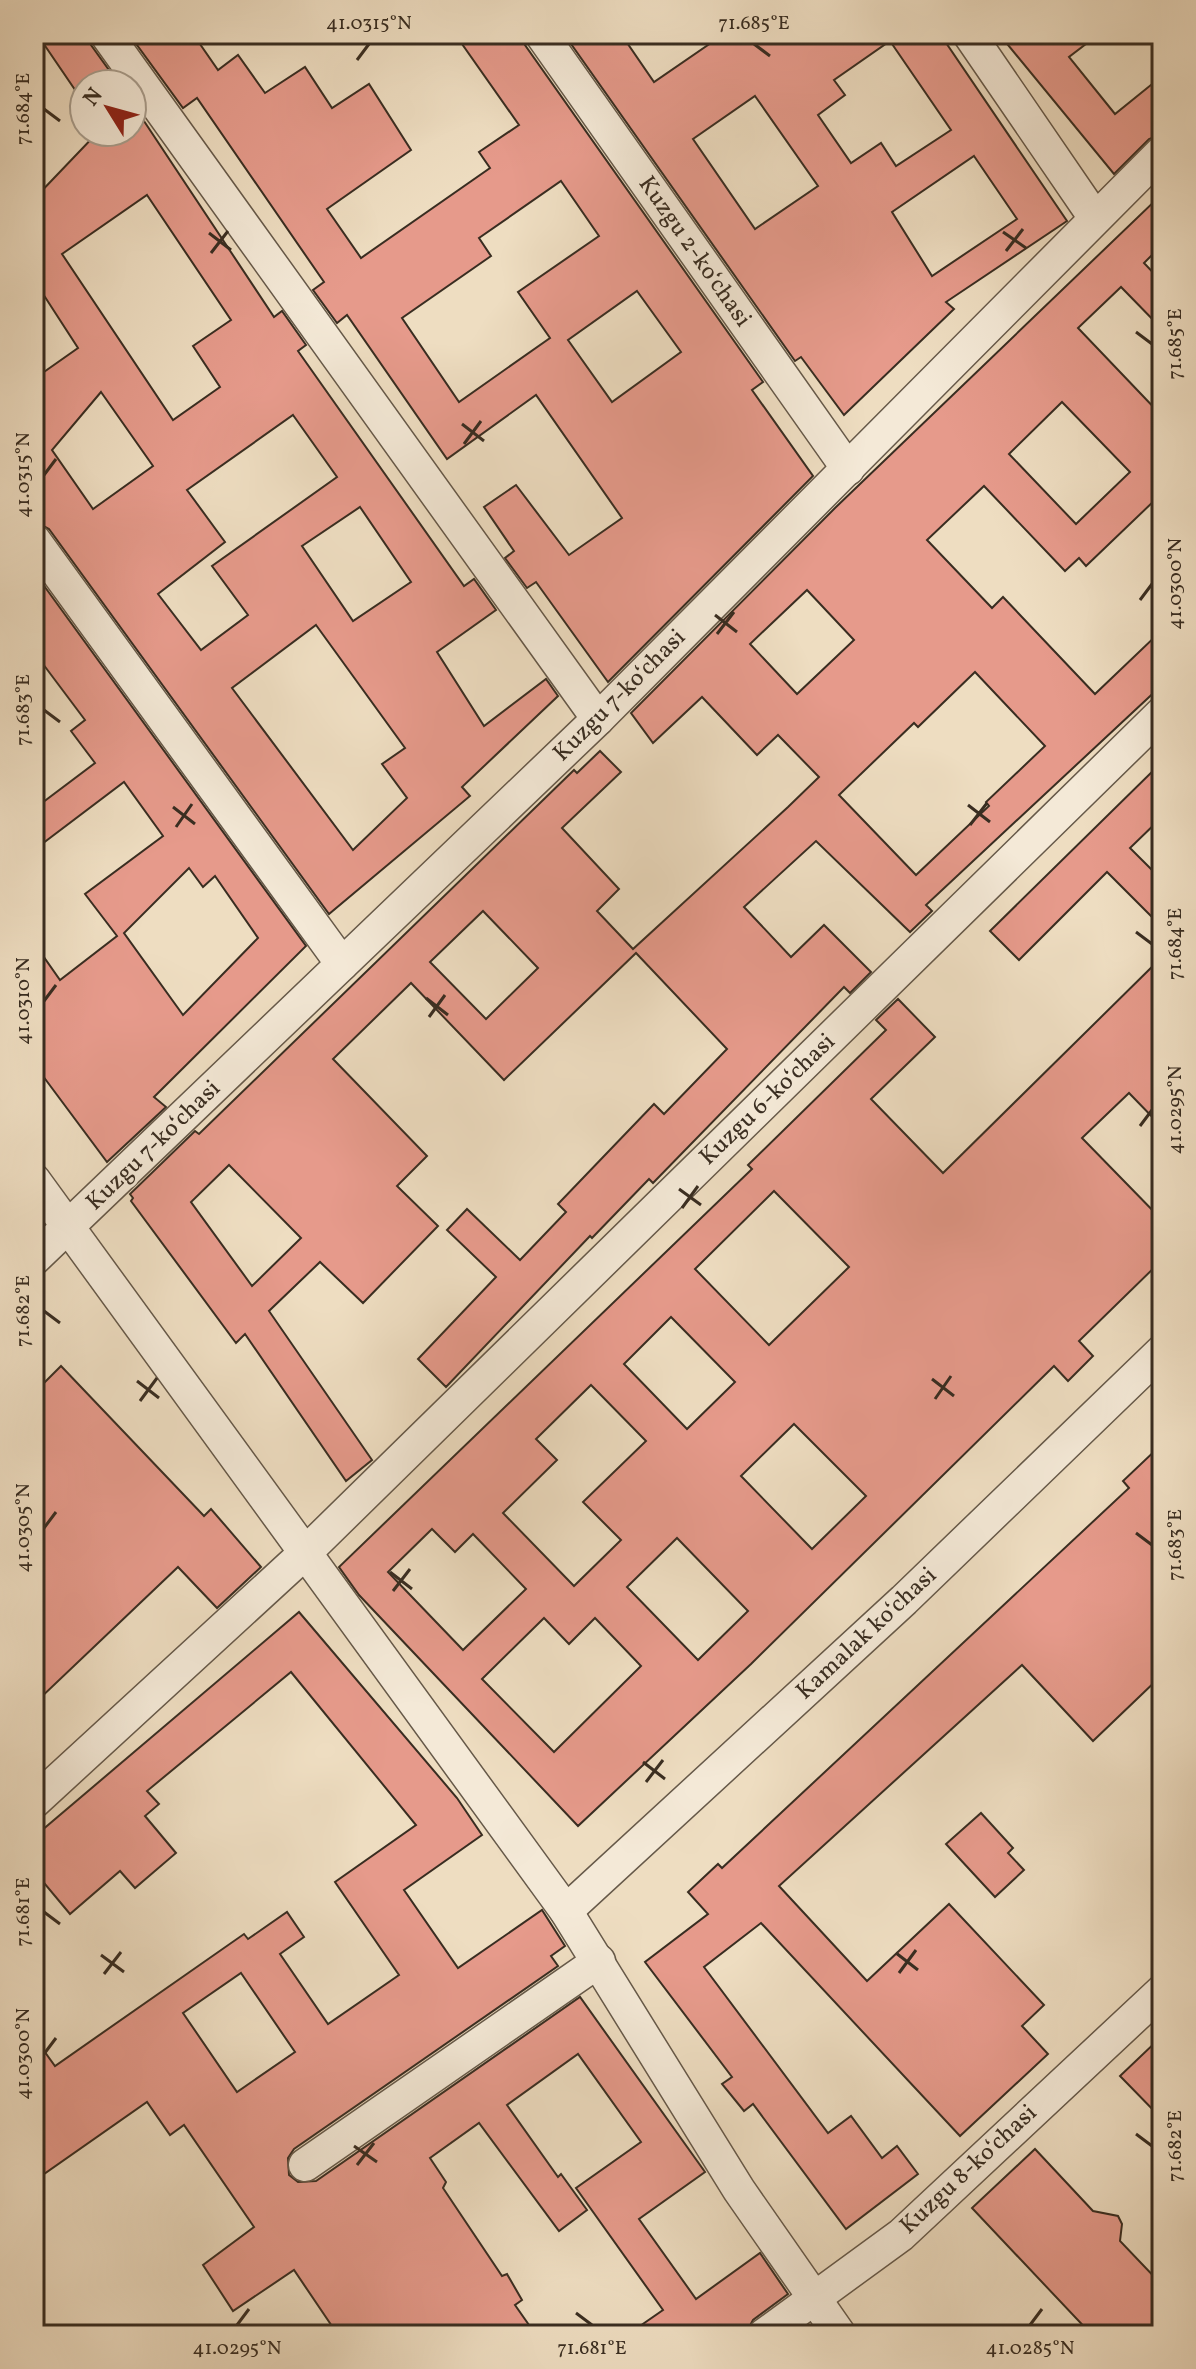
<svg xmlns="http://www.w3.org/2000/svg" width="1196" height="2369" viewBox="0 0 1196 2369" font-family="Vollkorn,serif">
  <rect width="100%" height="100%" fill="#eeddc1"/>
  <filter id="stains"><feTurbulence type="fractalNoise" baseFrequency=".0025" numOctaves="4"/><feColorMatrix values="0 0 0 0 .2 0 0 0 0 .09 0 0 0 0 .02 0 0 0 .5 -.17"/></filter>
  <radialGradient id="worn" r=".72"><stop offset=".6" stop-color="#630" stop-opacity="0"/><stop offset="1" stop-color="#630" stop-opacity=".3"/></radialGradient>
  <g fill="#e69a8b" stroke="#392d21" stroke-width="2" fill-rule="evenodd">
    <path d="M37 34H87L91 45 119 84H84V103Z"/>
    <path d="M129 34H193L218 70 238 55 265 93 305 67 332 108 369 84 411 150 327 209 361 258 490 168 479 152 519 125 455 34H522L525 45 763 382 752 390 813 476 608 682 536 582 527 588 505 558 514 551 484 507 516 485 569 555 622 518 536 395 447 459 347 315 337 323 313 290 324 282 197 98 183 108ZM561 181 599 236 518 292 550 338 459 402 402 318 491 256 479 238ZM637 291 681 352 612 402 568 340Z"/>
    <path d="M564 34H621L654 82 724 34H940L1067 221 946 302 954 309 844 415 801 357 795 361ZM890 41 951 130 896 166 881 143 851 163 818 115 845 95 834 80ZM755 96 818 186 755 229 693 139ZM974 156 1017 219 932 276 892 212Z"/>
    <path d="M999 34H1099L1069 57 1115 114 1162 76V134L1149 139 1114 174Z"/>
    <path d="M132 103 274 317 282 311 306 345 298 351 464 586 474 579 496 610 437 652 484 726 546 679 558 696 462 787 470 796 329 914 49 529 34 521V379L78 348 34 280V199L98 132H132ZM147 195 231 320 193 346 220 387 173 420 62 254ZM101 392 153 466 93 509 52 450ZM293 415 337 477 212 566 248 615 201 650 158 594 225 542 187 490ZM360 507 411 582 353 621 302 546ZM316 625 405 748 382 764 407 798 353 850 232 688Z"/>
    <path d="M1162 194V245L1144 263 1162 282V329L1121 287 1078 328 1162 416V506L1156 499 1086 566 1079 558 1065 571 984 486 927 540 992 608 1003 597 1095 694 1162 630V685L926 905 932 911 910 932 816 841 744 907 791 957 824 925 871 972 850 993 844 987 653 1183 649 1179 592 1238 590 1236 446 1387 418 1359 496 1277 447 1230 467 1209 520 1260 566 1212 558 1204 654 1104 664 1114 727 1049 636 953 504 1080 411 983 333 1059 427 1156 397 1186 438 1226 363 1303 320 1262 269 1311 372 1460 346 1481 245 1334 236 1343 131 1201 133 1198 130 1194 195 1131 199 1134 574 770 577 773 600 751 621 772 562 828 619 889 597 911 633 949 788 807 819 777 778 735 757 755 702 697 653 743 631 713 835 508ZM1062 402 1130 472 1076 524 1009 454ZM807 590 854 640 797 694 750 644ZM975 672 1045 746 986 802 989 806 916 875 839 795 914 723 918 727ZM483 911 538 968 486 1019 430 962ZM229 1165 301 1238 252 1286 191 1202Z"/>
    <path d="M34 572 306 946 154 1097 166 1107 107 1162 34 1064V943L60 980 117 936 85 894 163 836 124 782 34 850V809L95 763 71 731 85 720 34 652ZM189 868 203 887 215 876 258 938 183 1015 124 933Z"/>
    <path d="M1162 762V817L1130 848 1162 880V927L1107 872 1019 960 990 931Z"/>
    <path d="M1162 957V1127L1129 1093 1082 1138 1162 1220V1260L1079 1341 1093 1356 1068 1381 1054 1366 751 1664 578 1826 359 1595 339 1567 752 1169 748 1165 886 1030 876 1020 898 999 935 1037 871 1099 943 1173ZM774 1191 849 1267 769 1345 695 1269ZM671 1317 735 1382 687 1429 624 1364ZM591 1385 646 1441 583 1502 621 1540 574 1586 503 1513 557 1460 536 1439ZM794 1424 866 1496 812 1549 741 1476ZM432 1529 455 1552 473 1534 526 1589 463 1650 388 1572ZM677 1538 748 1611 698 1660 627 1587ZM544 1618 569 1644 595 1618 641 1666 554 1752 482 1679Z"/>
    <path d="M61 1366 204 1516 211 1509 261 1567 217 1608 178 1567 34 1704V1393Z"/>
    <path d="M1162 1444V1675L1093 1741 1022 1665 779 1886 867 1981 949 1904 1044 2005 1022 2026 1048 2054 960 2136 761 1923 704 1967 828 2133 851 2116 882 2158 897 2146 918 2174 846 2229 753 2104 744 2111 722 2084 732 2077 645 1962 708 1914 688 1892 718 1864 722 1868 1129 1488 1123 1481Z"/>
    <path d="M299 1612 457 1798 482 1835 404 1890 458 1968 542 1910 565 1946 551 1956 558 1966 294 2149 288 2158 289 2175 298 2182 316 2181 580 1997 705 2172 639 2219 696 2299 760 2253 788 2294 753 2320 745 2335H627L663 2310 576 2188 641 2142 578 2054 507 2105 558 2177 561 2174 587 2210 559 2231 479 2123 430 2158 446 2182 443 2188 502 2276 507 2274 522 2300 515 2305 536 2335H338L294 2270 233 2311 203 2265 254 2227 184 2125 170 2135 147 2102 34 2181V2037L55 2066 244 1934 248 1939 287 1912 304 1937 280 1954 328 2024 399 1975 335 1882 416 1825 291 1672 147 1791 159 1804 145 1816 176 1853 135 1888 120 1871 70 1914 34 1871V1837ZM241 1973 295 2052 237 2092 183 2013Z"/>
    <path d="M981 1813 1013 1848 1008 1853 1024 1870 995 1897 946 1844Z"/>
    <path d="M1162 2036V2119L1120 2076Z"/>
    <path d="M1035 2149 1093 2211 1118 2216 1122 2224 1120 2241 1162 2285V2335H1092L972 2208Z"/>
  </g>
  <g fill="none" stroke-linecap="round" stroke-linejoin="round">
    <defs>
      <g id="minor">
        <path d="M106 34 598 719"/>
        <path d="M541 34 848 469"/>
        <path d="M969 34 1095 218"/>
        <path d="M34 540 342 964"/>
        <path d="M34 1180 566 1911 739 2190 840 2335"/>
        <path d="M34 1259 598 719 1162 152"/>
        <path d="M34 1802 305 1553 1162 713"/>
        <path d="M566 1911 904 1600 1162 1351"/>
        <path d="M305 2165 599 1961"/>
        <path d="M764 2335 901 2235 1162 1991"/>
      </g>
    </defs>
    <use href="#minor" stroke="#665949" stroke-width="35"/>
    <use href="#minor" stroke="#f4e9d7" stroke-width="32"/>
  </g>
  <path fill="none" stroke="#392d21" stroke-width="3" d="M754 44 770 56M357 60 369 44M44 109 60 121M1003 232 1026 248M209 233 231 250M1006 251 1023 229M211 253 228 231M1136 332 1152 344M462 424 484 441M464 444 481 421M44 475 56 459M1140 600 1152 584M715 615 737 632M717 634 734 612M44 710 60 722M968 805 990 822M173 807 195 824M970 825 987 803M176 827 192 804M1136 932 1152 944M426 998 448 1015M44 1001 56 985M429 1017 445 995M1140 1126 1152 1110M679 1189 701 1205M682 1208 698 1186M44 1311 60 1323M932 1379 954 1396M137 1381 159 1398M935 1399 951 1376M140 1401 157 1378M44 1528 56 1512M1136 1533 1152 1545M390 1572 412 1589M393 1591 410 1569M643 1762 665 1779M646 1782 663 1760M44 1912 60 1924M896 1953 918 1970M101 1955 124 1972M899 1973 916 1950M104 1974 121 1952M44 2054 56 2038M1136 2134 1152 2146M354 2146 377 2162M357 2165 374 2143M576 2313 592 2325M237 2325 249 2309M1030 2325 1042 2309"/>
  <g text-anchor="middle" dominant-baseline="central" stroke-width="6" stroke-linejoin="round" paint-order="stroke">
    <g font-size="24" fill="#392d21" stroke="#f4e9d7">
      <text transform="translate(694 252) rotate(55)">Kuzgu 2-koʻchasi</text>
      <text transform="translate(620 696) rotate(-45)">Kuzgu 7-koʻchasi</text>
      <text transform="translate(768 1100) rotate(-44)">Kuzgu 6-koʻchasi</text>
      <text transform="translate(154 1146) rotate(-44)">Kuzgu 7-koʻchasi</text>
      <text transform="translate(867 1634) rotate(-43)">Kamalak koʻchasi</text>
      <text transform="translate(969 2170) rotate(-43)">Kuzgu 8-koʻchasi</text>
    </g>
  </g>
  <rect width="1196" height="2369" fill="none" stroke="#eeddc1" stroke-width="88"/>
  <g transform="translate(108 108) rotate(307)"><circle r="38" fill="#f4e9d7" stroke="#a99e8e" stroke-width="2"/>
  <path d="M0-6L14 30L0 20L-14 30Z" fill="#8f2418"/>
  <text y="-12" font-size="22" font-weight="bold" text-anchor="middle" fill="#392d21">N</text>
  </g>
  <rect x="44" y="44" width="1108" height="2281" fill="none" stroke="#392d21" stroke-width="3"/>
  <g font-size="20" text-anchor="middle" fill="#392d21">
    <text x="369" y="29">41.0315°N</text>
    <text x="754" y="29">71.685°E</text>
    <text transform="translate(22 109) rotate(-90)" y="7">71.684°E</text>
    <text transform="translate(1174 344) rotate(-90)" y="7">71.685°E</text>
    <text transform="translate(22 475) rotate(-90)" y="7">41.0315°N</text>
    <text transform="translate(1174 584) rotate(-90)" y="7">41.0300°N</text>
    <text transform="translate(22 710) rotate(-90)" y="7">71.683°E</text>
    <text transform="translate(1174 944) rotate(-90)" y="7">71.684°E</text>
    <text transform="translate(22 1001) rotate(-90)" y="7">41.0310°N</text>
    <text transform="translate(1174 1110) rotate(-90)" y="7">41.0295°N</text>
    <text transform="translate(22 1311) rotate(-90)" y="7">71.682°E</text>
    <text transform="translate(22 1528) rotate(-90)" y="7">41.0305°N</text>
    <text transform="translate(1174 1545) rotate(-90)" y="7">71.683°E</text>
    <text transform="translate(22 1912) rotate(-90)" y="7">71.681°E</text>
    <text transform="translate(22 2054) rotate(-90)" y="7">41.0300°N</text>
    <text transform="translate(1174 2146) rotate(-90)" y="7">71.682°E</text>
    <text x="237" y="2354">41.0295°N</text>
    <text x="592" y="2354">71.681°E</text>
    <text x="1030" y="2354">41.0285°N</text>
  </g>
  <rect width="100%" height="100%" filter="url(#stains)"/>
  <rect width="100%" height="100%" fill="url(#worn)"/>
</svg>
